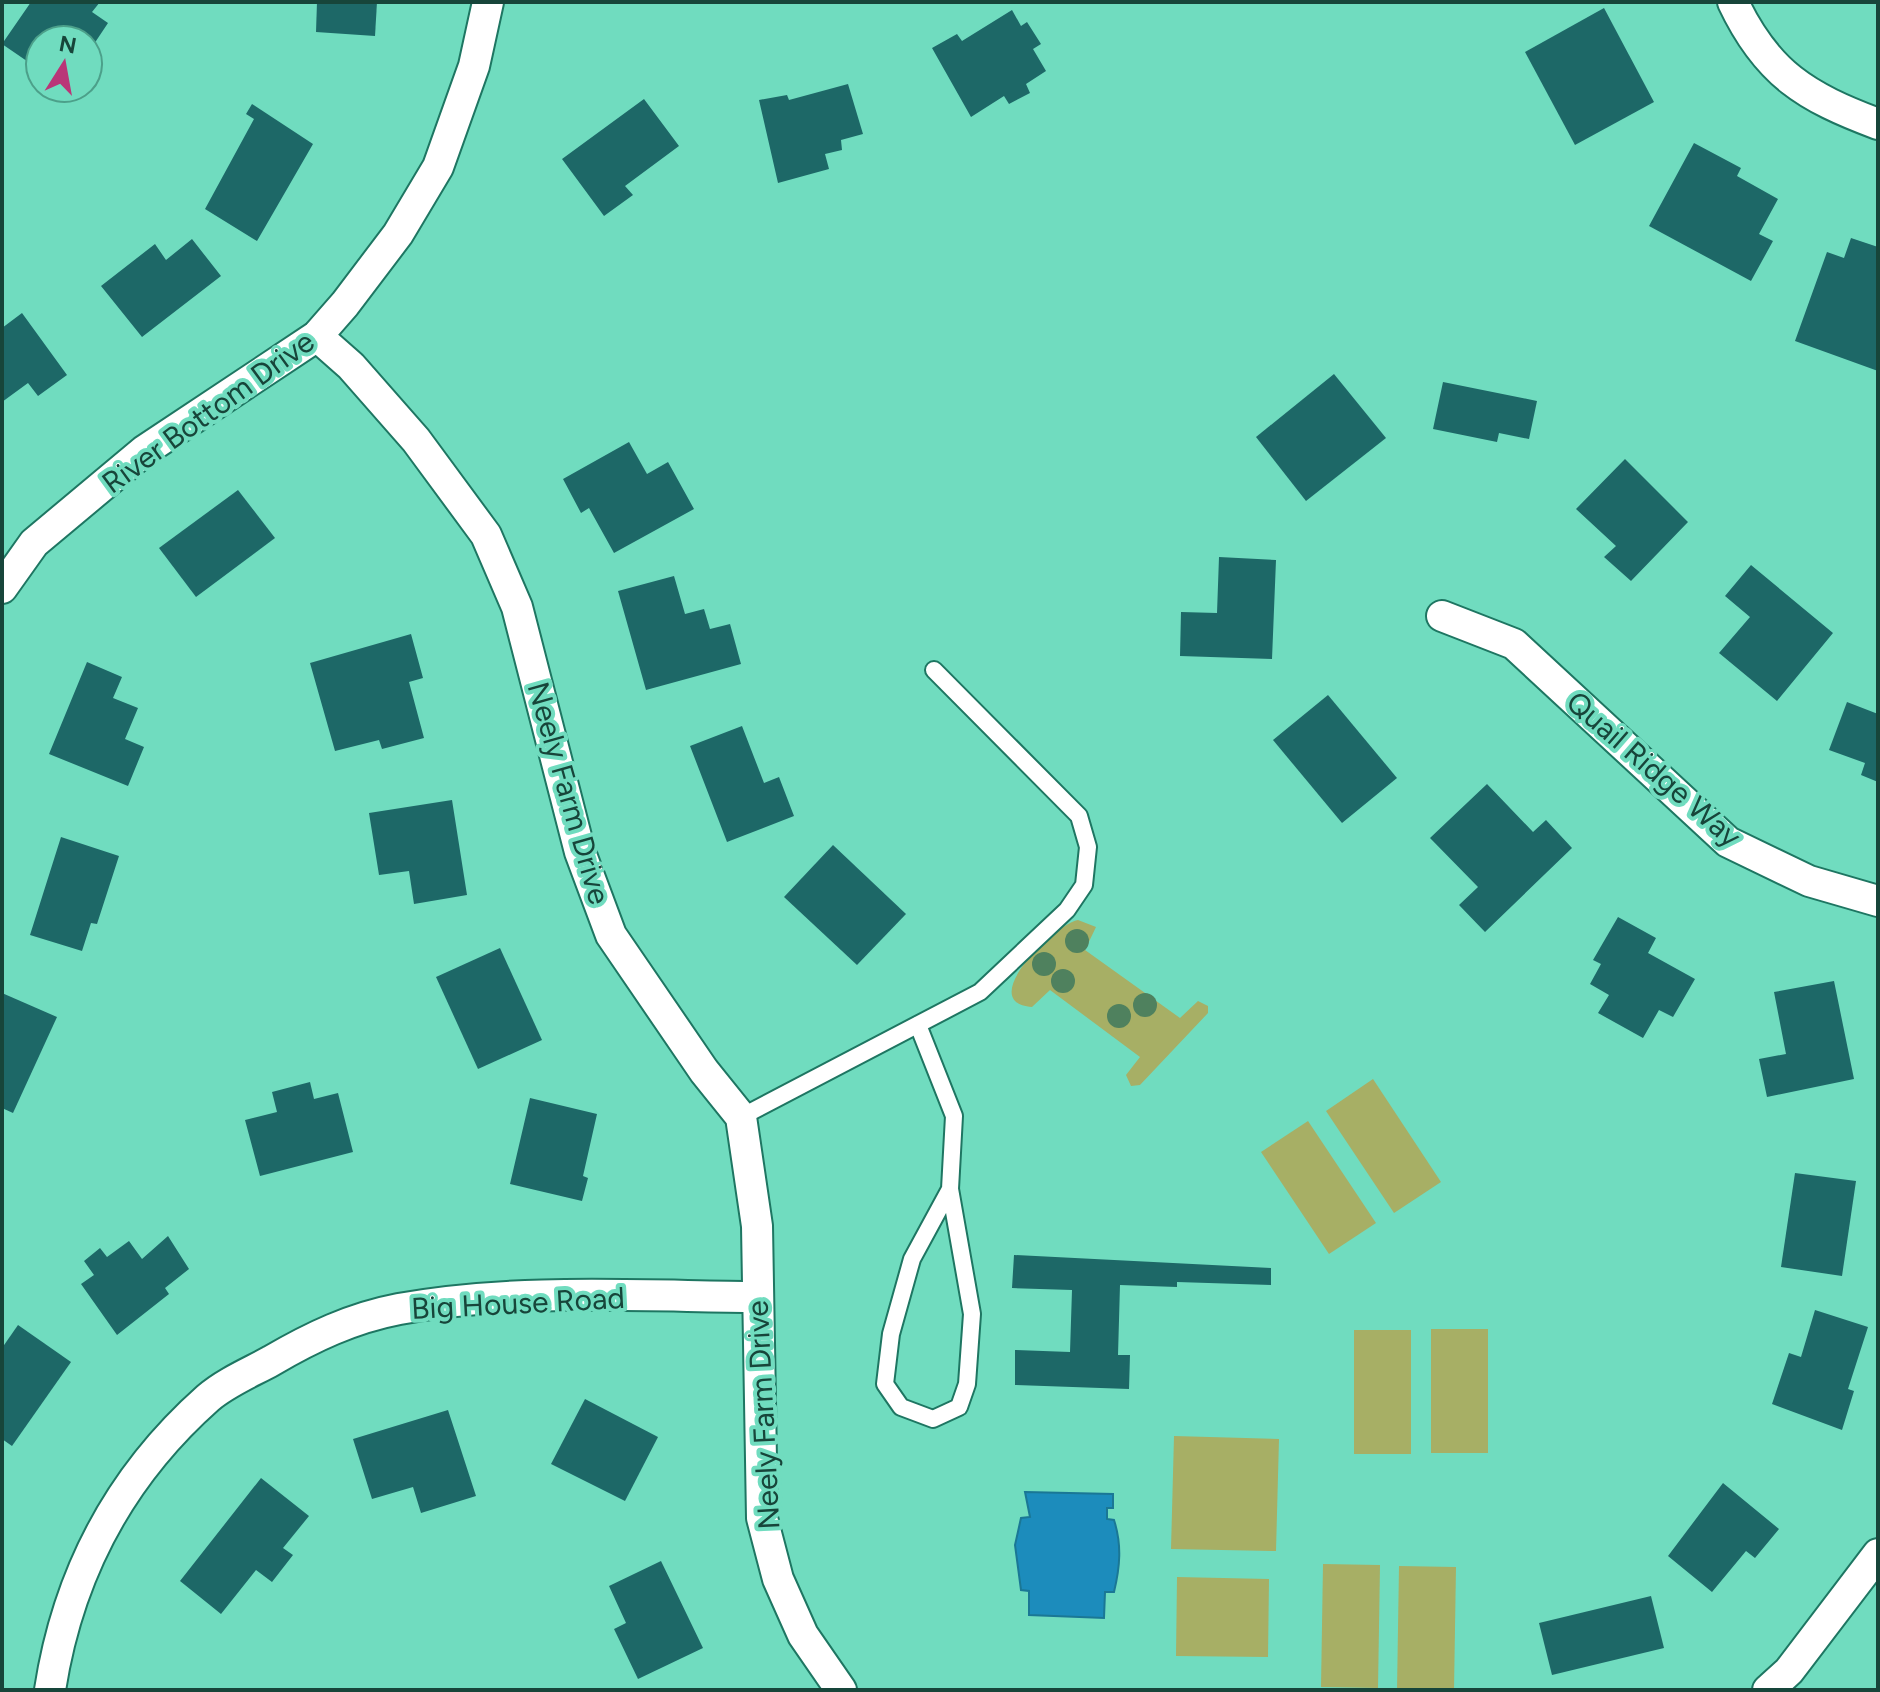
<svg xmlns="http://www.w3.org/2000/svg" width="1880" height="1692" viewBox="0 0 1880 1692" font-family="Figtree,sans-serif">
  <rect width="100%" height="100%" fill="#70dcbf"/>
  <g fill="#a7af65">
    <path d="M1078 920 1096 927 1085 950 1180 1018 1198 1001 1208 1006V1013L1140 1085 1131 1086 1126 1075 1140 1057 1050 990 1032 1007C975 1003 1053 925 1078 920Z"/>
    <path d="M1373 1079 1441 1182 1394 1213 1326 1111Z"/>
    <path d="M1308 1121 1376 1223 1329 1254 1261 1152Z"/>
    <rect x="1431" y="1329" width="57" height="124"/>
    <rect x="1354" y="1330" width="57" height="124"/>
    <path d="M1174 1436 1279 1439 1276 1551 1171 1549Z"/>
    <path d="M1323 1564 1380 1565 1378 1688 1321 1687Z"/>
    <path d="M1399 1566 1456 1567 1454 1690H1397Z"/>
    <path d="M1177 1577 1269 1579 1268 1657 1176 1656Z"/>
  </g>
  <path fill="#1c8cbc" stroke="#1a7795" stroke-width="2" d="M1025 1492 1113 1494V1508H1107V1519L1114 1520C1122 1545 1120 1567 1114 1592H1105L1104 1618 1029 1615V1591L1021 1590 1015 1545 1021 1518 1030 1517Z"/>
  <g fill="#1d6867">
    <path d="M31 2H100L92 12 108 23 88 53V40H40V70L2 44Z"/>
    <path d="M317 2H377L375 36 316 32Z"/>
    <path d="M1604 8 1654 102 1575 145 1525 52Z"/>
    <path d="M1012 10 1021 26 1027 22 1041 44 1033 49 1046 71 1026 84 1030 93 1009 104 1004 96 971 117 932 48 957 34 962 41Z"/>
    <path d="M848 84 863 134 841 140 842 150 825 154 829 169 778 183 759 100 787 95 789 100Z"/>
    <path d="M644 99 679 146 625 186 633 195 604 216 562 159Z"/>
    <path d="M252 104 313 144 257 241 205 209 254 119 246 114Z"/>
    <path d="M1694 143 1741 168 1737 176 1778 199 1759 234 1773 241 1751 281 1649 226Z"/>
    <path d="M1851 238 1878 247V371L1795 341 1827 252 1844 258Z"/>
    <path d="M192 239 221 276 142 337 101 286 155 244 166 260Z"/>
    <path d="M22 313 67 375 38 396 28 383 2 402V328Z"/>
    <path d="M1334 374 1386 438 1306 501 1256 437Z"/>
    <path d="M1443 382 1537 401 1529 439 1499 433 1497 442 1433 429Z"/>
    <path d="M629 442 647 474 668 462 694 509 614 553 589 508 581 513 563 479Z"/>
    <path d="M1625 459 1688 522 1631 581 1604 557 1616 546 1576 509Z"/>
    <path d="M238 490 275 538 196 597 159 548Z"/>
    <path d="M1219 557 1276 560 1272 659 1180 656 1181 612 1217 613Z"/>
    <path d="M1751 565 1833 633 1777 701 1719 653 1750 617 1725 596Z"/>
    <path d="M674 576 685 614 704 609 710 629 730 624 741 664 646 690 618 591Z"/>
    <path d="M411 634 423 678 409 682 424 738 382 749 379 740 335 751 310 663Z"/>
    <path d="M87 662 122 677 113 698 138 708 125 739 144 747 128 786 49 754Z"/>
    <path d="M1328 695 1397 778 1342 823 1273 740Z"/>
    <path d="M1847 702 1878 714V782L1861 775 1865 763 1829 750Z"/>
    <path d="M742 726 764 783 779 777 794 816 727 842 690 746Z"/>
    <path d="M1487 784 1533 832 1546 820 1572 848 1485 932 1459 905 1478 887 1430 838Z"/>
    <path d="M452 800 467 895 414 904 409 871 379 875 369 813Z"/>
    <path d="M61 837 119 856 97 924 91 923 82 951 30 935Z"/>
    <path d="M833 845 906 914 857 965 784 897Z"/>
    <path d="M1618 917 1656 938 1648 953 1695 979 1673 1017 1659 1010 1643 1038 1598 1013 1609 995 1590 984 1601 964 1593 960Z"/>
    <path d="M500 948 542 1040 478 1069 436 977Z"/>
    <path d="M1834 981 1854 1079 1767 1097 1759 1059 1786 1054 1774 992Z"/>
    <path d="M2 993 57 1017 13 1113 2 1108Z"/>
    <path d="M310 1082 314 1099 338 1093 353 1152 260 1176 245 1120 277 1112 272 1092Z"/>
    <path d="M530 1098 597 1114 583 1176 588 1178 582 1201 510 1184Z"/>
    <path d="M1795 1173 1856 1181 1842 1276 1781 1267Z"/>
    <path d="M168 1236 189 1269 165 1288 169 1294 117 1335 81 1284 94 1275 84 1261 100 1248 107 1257 129 1241 142 1259Z"/>
    <path d="M1014 1255 1271 1268V1285L1177 1282V1287L1120 1285 1118 1355H1130L1129 1389 1015 1385V1350L1070 1352 1072 1290 1012 1288Z"/>
    <path d="M1815 1310 1868 1327 1848 1389 1854 1391 1842 1430 1772 1404 1789 1353 1801 1357Z"/>
    <path d="M18 1325 71 1362 12 1446 2 1439V1348Z"/>
    <path d="M585 1399 658 1437 625 1501 551 1464Z"/>
    <path d="M448 1410 476 1496 421 1513 413 1487 372 1499 353 1439Z"/>
    <path d="M261 1478 309 1516 283 1548 293 1555 272 1582 256 1570 221 1614 180 1581Z"/>
    <path d="M1723 1483 1779 1529 1755 1558 1746 1551 1712 1592 1668 1556Z"/>
    <path d="M661 1561 703 1648 638 1679 614 1629 626 1623 609 1586Z"/>
    <path d="M1651 1596 1664 1648 1552 1675 1539 1623Z"/>
  </g>
  <g fill="none" stroke-linecap="round" stroke-linejoin="round">
    <defs>
      <g id="lane">
        <path d="M918 1025 954 1116 950 1189 972 1314 967 1384 959 1407 933 1419 901 1407 885 1384 891 1334 912 1259 950 1189"/>
        <path d="M741 1117 980 992 1067 910 1084 885 1088 847 1079 816 934 670"/>
      </g>
      <g id="street">
        <path d="M1733 2C1767 74 1806 97 1878 124"/>
        <path d="M317 336 351 366 416 440 486 535 517 607 580 852 611 935 704 1071 741 1117 757 1226 762 1518 778 1579 803 1635 841 1690"/>
        <path d="M2 588 34 543 144 451 317 336 345 304 398 234 438 167 474 66 488 2"/>
        <path d="M1442 616 1514 644 1728 842 1809 881 1878 901"/>
        <path d="M50 1690C68 1574 120 1476 208 1398 225 1383 251 1372 271 1361 312 1337 352 1318 399 1309 516 1288 638 1296 757 1297"/>
        <path d="M1768 1690 1789 1671 1878 1554"/>
      </g>
    </defs>
    <use href="#lane" stroke="#1e7662" stroke-width="20"/>
    <use href="#street" stroke="#1e7662" stroke-width="34"/>
    <use href="#lane" stroke="#fff" stroke-width="16"/>
    <use href="#street" stroke="#fff" stroke-width="30"/>
  </g>
  <g fill="#4f815e">
    <circle cx="1077" cy="941" r="12"/>
    <circle cx="1044" cy="964" r="12"/>
    <circle cx="1063" cy="981" r="12"/>
    <circle cx="1145" cy="1005" r="12"/>
    <circle cx="1119" cy="1016" r="12"/>
  </g>
  <g text-anchor="middle" dominant-baseline="central" stroke-width="8" stroke-linejoin="round" paint-order="stroke">
    <g font-size="30" fill="#17453a" stroke="#70dcbf">
      <text transform="translate(208 412) rotate(-36)">River Bottom Drive</text>
      <text transform="translate(1654 769) rotate(41)">Quail Ridge Way</text>
      <text transform="translate(569 793) rotate(74)">Neely Farm Drive</text>
      <text transform="translate(518 1303) rotate(-3)">Big House Road</text>
      <text transform="translate(763 1415) rotate(-93)">Neely Farm Drive</text>
    </g>
  </g>
  <rect width="1880" height="1692" fill="none" stroke="#17453a" stroke-width="8"/>
  <g transform="translate(64 64) rotate(11)"><circle r="38" fill="#70dcbf" stroke="#4ca08a" stroke-width="2"/>
  <path d="M0-6L14 30L0 20L-14 30Z" fill="#ba3578"/>
  <text y="-12" font-size="22" font-weight="bold" text-anchor="middle" fill="#17453a">N</text>
  </g>
</svg>
